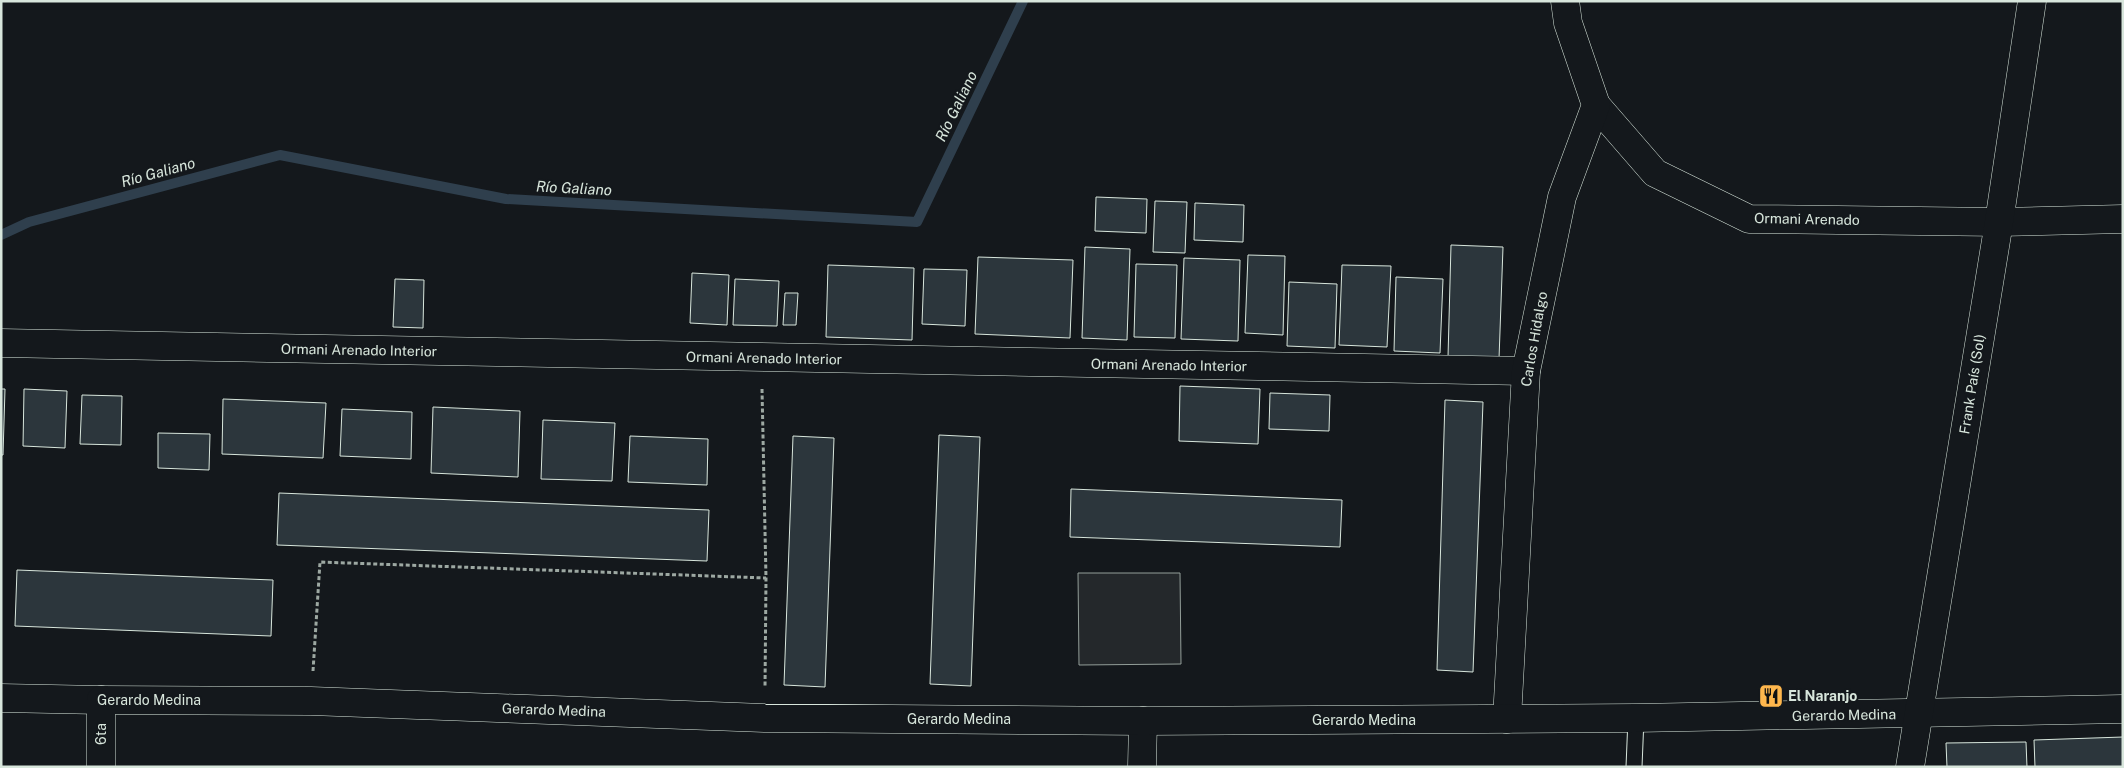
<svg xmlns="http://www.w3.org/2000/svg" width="2124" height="768" viewBox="0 0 2124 768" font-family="'Public Sans',sans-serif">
  <rect width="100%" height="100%" fill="#14181c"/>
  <path fill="#24282b" stroke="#939e99" d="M1078 573H1180L1181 664 1079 665Z"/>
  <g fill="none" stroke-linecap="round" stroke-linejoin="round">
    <path stroke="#2f3f4d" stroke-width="10" d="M1 235 29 222 280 155 506 199 917 222 1023 1"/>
  </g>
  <g fill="#2c363c" stroke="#d8e6dc">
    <path d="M1096 197 1147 199 1146 233 1095 231Z"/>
    <path d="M1155 201 1187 202 1185 253 1153 252Z"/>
    <path d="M1195 203 1244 205 1243 242 1194 240Z"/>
    <path d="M1451 245 1503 247 1499 359 1448 357Z"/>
    <path d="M1085 247 1130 249 1127 340 1082 338Z"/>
    <path d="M1248 255 1285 256 1283 335 1245 333Z"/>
    <path d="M978 257 1073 260 1070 338 975 334Z"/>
    <path d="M1184 258 1240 260 1238 341 1181 339Z"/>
    <path d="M1136 264 1177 265 1175 338 1134 337Z"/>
    <path d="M828 265 914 268 912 340 826 337Z"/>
    <path d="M1342 265 1391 266 1387 347 1339 345Z"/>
    <path d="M924 269 967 270 965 326 922 324Z"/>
    <path d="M692 273 729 275 727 325 690 323Z"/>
    <path d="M1396 277 1443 279 1440 353 1394 351Z"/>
    <path d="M395 279 424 280 423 328 393 327Z"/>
    <path d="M735 279 779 281 777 326 733 325Z"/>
    <path d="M1289 282 1337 284 1335 348 1287 346Z"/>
    <path d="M785 293H798L796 325H783Z"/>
    <path d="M1180 386 1260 389 1258 444 1179 441Z"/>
    <path d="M1 389H5L3 455H1Z"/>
    <path d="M24 389 67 391 65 448 23 446Z"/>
    <path d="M1270 393 1330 395 1329 431 1269 429Z"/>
    <path d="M82 395 122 396 121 445 80 444Z"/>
    <path d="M223 399 326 403 323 458 222 454Z"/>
    <path d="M1445 400 1483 402 1473 672 1437 670Z"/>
    <path d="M433 407 520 411 518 477 431 473Z"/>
    <path d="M342 409 412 412 411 459 340 456Z"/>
    <path d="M543 420 615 423 612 481 541 479Z"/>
    <path d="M158 433 210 434 209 470 158 468Z"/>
    <path d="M939 435 980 437 971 686 930 684Z"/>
    <path d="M630 436 708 439 707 485 628 482Z"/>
    <path d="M793 436 834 438 825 687 784 685Z"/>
    <path d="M1071 489 1342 500 1340 547 1070 537Z"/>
    <path d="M279 493 709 510 707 561 277 545Z"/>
    <path d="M17 570 273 580 271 636 15 626Z"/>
    <path d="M2123 737V767H2035L2034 740Z"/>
    <path d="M2026 742 2027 767H1947L1946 743Z"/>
  </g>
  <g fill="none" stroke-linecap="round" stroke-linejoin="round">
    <defs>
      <path id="lane" d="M1634 767 1636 718"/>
      <g id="street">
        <path d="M1596 105 1655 173 1749 219 1999 222 2123 219"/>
        <path d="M1 343 1526 371"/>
        <path d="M1 698 101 700"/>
        <path d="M1507 719 1526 371 1562 197 1596 105 1568 23 1565 1"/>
        <path d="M1142 767 1143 721"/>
      </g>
      <path id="secondary" d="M101 767V700L311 701 765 718 1143 721 1636 718 2123 709"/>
      <path id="primary" d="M1910 767 1999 222 2032 1"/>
    </defs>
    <use href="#lane" stroke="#d8e6dc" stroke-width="17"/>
    <use href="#street" stroke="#d8e6dc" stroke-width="29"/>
    <use href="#secondary" stroke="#d8e6dc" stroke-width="29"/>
    <use href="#primary" stroke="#d8e6dc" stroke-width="29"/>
    <g stroke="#9da8a2" stroke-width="3" stroke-dasharray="4 2.5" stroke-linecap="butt">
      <path d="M762 389 766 578 765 688"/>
      <path d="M313 671 320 562 766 578"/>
    </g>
    <use href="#lane" stroke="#14181c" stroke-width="15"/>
    <use href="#street" stroke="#14181c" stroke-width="28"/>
    <use href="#secondary" stroke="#14181c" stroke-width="28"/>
    <use href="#primary" stroke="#14181c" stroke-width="28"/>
  </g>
  <defs>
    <symbol id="restaurant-square" viewBox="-11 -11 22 22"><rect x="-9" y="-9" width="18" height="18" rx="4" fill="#ffb74d" stroke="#14181c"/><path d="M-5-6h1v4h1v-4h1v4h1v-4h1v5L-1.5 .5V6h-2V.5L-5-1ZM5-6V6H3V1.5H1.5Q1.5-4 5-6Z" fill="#111"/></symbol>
  </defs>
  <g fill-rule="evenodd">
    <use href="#restaurant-square" x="1757" y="682" width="28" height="28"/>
  </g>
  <g text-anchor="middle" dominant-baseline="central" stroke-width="4" stroke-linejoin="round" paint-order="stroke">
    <g font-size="14" fill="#d8e6dc" stroke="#14181c">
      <text transform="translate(1807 219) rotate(1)">Ormani Arenado</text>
      <text transform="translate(1534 339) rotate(-80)">Carlos Hidalgo</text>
      <text transform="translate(359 350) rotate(1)">Ormani Arenado Interior</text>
      <text transform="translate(764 358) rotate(1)">Ormani Arenado Interior</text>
      <text transform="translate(1169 365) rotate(1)">Ormani Arenado Interior</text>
      <text transform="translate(1972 384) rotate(-81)">Frank País (Sol)</text>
      <text x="149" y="700">Gerardo Medina</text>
      <text transform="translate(554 710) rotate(2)">Gerardo Medina</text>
      <text transform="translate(1844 715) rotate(-1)">Gerardo Medina</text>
      <text x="959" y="719">Gerardo Medina</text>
      <text x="1364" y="720">Gerardo Medina</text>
      <text transform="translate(101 734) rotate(-90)">6ta</text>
    </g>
    <g font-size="14" font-weight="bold" fill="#d8e6dc" stroke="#14181c" text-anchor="start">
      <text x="1788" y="696">El Naranjo</text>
    </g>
    <g font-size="15" font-style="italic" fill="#d8e6dc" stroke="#14181c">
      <text transform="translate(956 106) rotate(-64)">Río Galiano</text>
      <text transform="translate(158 172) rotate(-15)">Río Galiano</text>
      <text transform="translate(574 188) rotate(3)">Río Galiano</text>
    </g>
  </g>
  <rect width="2124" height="768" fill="none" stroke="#d8e6dc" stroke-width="5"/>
</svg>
